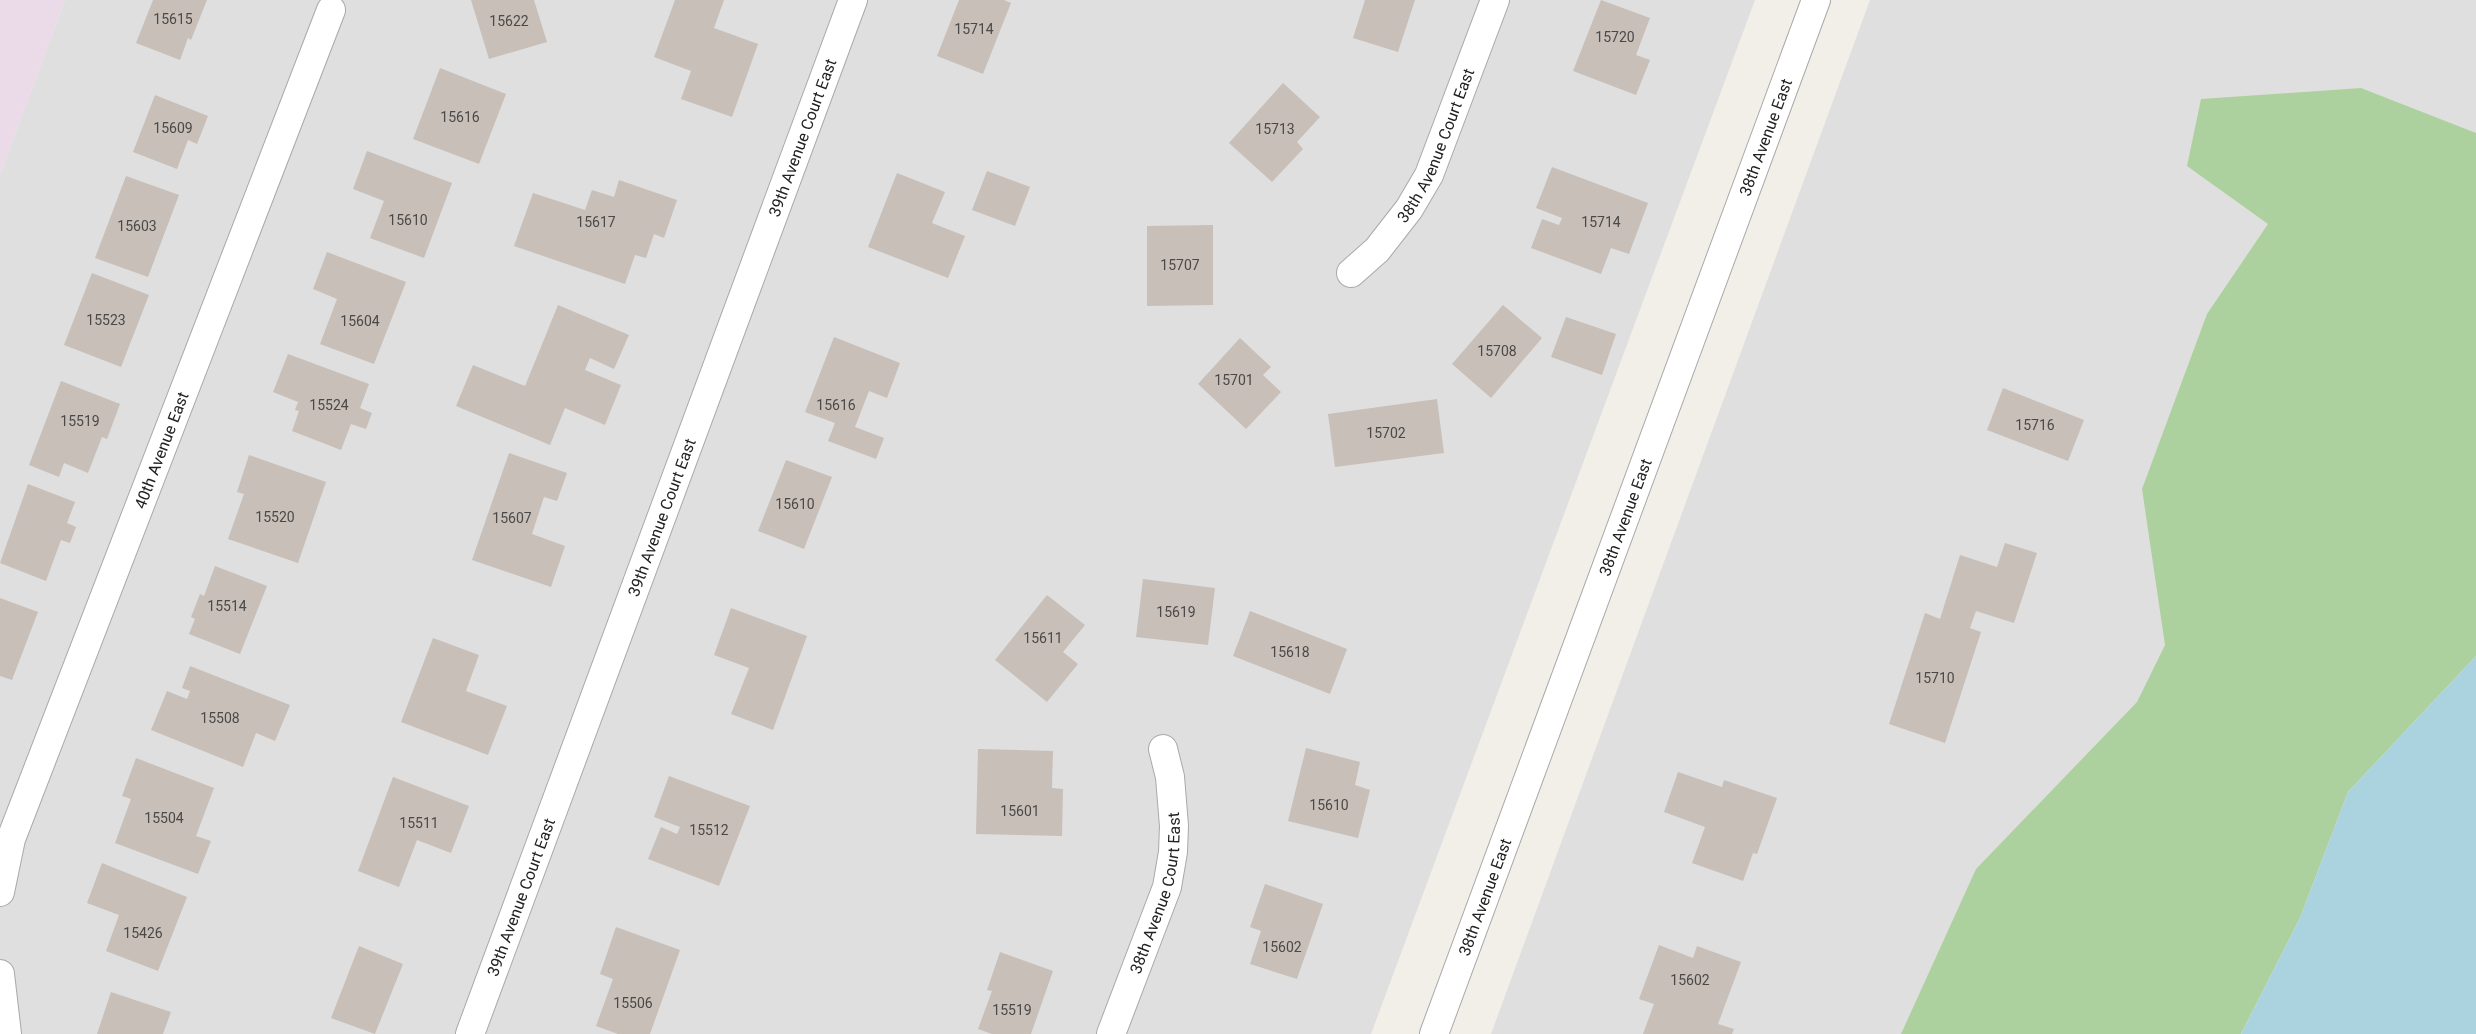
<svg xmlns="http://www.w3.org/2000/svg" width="2476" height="1034" viewBox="0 0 2476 1034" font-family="Roboto,sans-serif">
  <rect width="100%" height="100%" fill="#f2efe9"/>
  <g fill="#e0dfdf">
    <path d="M65 0H1755L1371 1034H0V175Z"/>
    <path d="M1870 0H2476V276L2047 1034H1491Z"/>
  </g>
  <path fill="#ebdbe8" d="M0 0H65L0 175Z"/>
  <path fill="#add19e" d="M2361 88 2476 133V656L2348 792 2300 918 2241 1034H1901L1976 869 2137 702 2165 645 2142 489 2207 314 2268 224 2187 166 2201 99Z"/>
  <path fill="#aad3df" d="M2476 656V1034H2241L2300 918 2348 792Z"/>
  <g fill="#c7bfb8">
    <path d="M153 0H207L191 40 188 38 180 60 136 43Z"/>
    <path d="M471 0H534L547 42 489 59Z"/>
    <path d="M675 0H724L714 28 758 44 732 117 681 99 691 71 654 57Z"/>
    <path d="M959 0H1004L1011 3 983 74 937 56Z"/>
    <path d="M1365 0H1415L1398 52 1353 38Z"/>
    <path d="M1601 0 1650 18 1636 55 1650 60 1636 95 1573 71Z"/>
    <path d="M440 68 506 94 479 164 413 139Z"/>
    <path d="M1283 83 1320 117 1297 142 1303 149 1272 182 1229 143Z"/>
    <path d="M155 95 208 116 197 144 188 140 177 169 133 152Z"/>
    <path d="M367 151 452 183 424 258 370 238 384 201 353 189Z"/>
    <path d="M1552 167 1648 203 1629 254 1611 248 1601 274 1531 248 1542 219 1559 225 1562 218 1536 208Z"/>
    <path d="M987 171 1030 187 1015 226 972 210Z"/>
    <path d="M897 173 945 192 932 223 965 236 948 278 868 247Z"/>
    <path d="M126 176 179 195 148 277 95 258Z"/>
    <path d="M619 180 677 200 664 238 654 234 646 258 635 255 625 284 514 246 533 193 585 210 592 190 614 197Z"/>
    <path d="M1213 225V305L1147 306V226Z"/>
    <path d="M327 252 406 282 374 364 320 344 337 299 313 289Z"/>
    <path d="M92 273 149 295 121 367 64 345Z"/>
    <path d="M558 305 629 335 614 369 590 358 585 370 621 385 605 425 565 408 550 445 456 406 473 365 525 386Z"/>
    <path d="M1503 305 1542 338 1491 398 1452 364Z"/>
    <path d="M1566 317 1616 334 1602 375 1551 357Z"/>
    <path d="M834 337 900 363 887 398 869 391 855 427 884 438 876 459 828 441 835 423 805 412Z"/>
    <path d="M1240 338 1271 367 1263 375 1281 392 1246 429 1198 384Z"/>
    <path d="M288 354 369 384 360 408 372 413 366 429 351 424 341 450 292 431 299 411 295 410 298 402 273 392Z"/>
    <path d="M61 381 120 404 107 439 102 437 88 473 64 463 59 477 29 465Z"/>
    <path d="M2003 388 2084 420 2068 461 1987 430Z"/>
    <path d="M1437 399 1444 453 1335 467 1328 414Z"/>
    <path d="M509 453 567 473 557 501 544 497 532 534 565 546 551 587 472 560Z"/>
    <path d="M249 455 326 482 298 563 228 539 244 494 237 492Z"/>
    <path d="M786 460 832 477 804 549 758 531Z"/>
    <path d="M28 484 75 502 67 523 76 527 70 543 61 540 46 581 0 563Z"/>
    <path d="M2005 543 2037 553 2014 623 1976 611 1970 628 1981 632 1945 743 1889 724 1925 613 1940 619 1960 555 1997 567Z"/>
    <path d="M215 566 267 586 240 654 189 634 195 619 191 617 200 594 204 596Z"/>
    <path d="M1143 579 1215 588 1208 645 1136 637Z"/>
    <path d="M1047 595 1085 625 1063 652 1078 664 1047 702 995 660Z"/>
    <path d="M0 598 38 612 12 680 0 676Z"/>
    <path d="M731 608 807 636 773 730 731 714 749 668 714 655Z"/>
    <path d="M1250 611 1347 649 1330 694 1233 656Z"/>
    <path d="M433 638 479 655 466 691 507 706 488 755 401 722Z"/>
    <path d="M190 666 290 705 275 741 256 733 243 767 151 730 167 691 187 699 190 691 182 688Z"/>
    <path d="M1306 748 1360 762 1355 785 1370 790 1358 838 1288 821Z"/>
    <path d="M978 749 1053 751 1052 788 1063 789 1062 836 976 834Z"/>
    <path d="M136 758 214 788 196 836 211 841 198 874 115 843 131 799 122 796Z"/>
    <path d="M1678 772 1722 787 1724 780 1777 798 1757 854 1753 853 1743 881 1692 863 1705 827 1664 812Z"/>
    <path d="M669 776 750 806 719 886 648 859 661 827 677 834 680 827 654 817Z"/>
    <path d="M393 777 469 806 451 853 417 840 399 887 358 871Z"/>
    <path d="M102 863 187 897 158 971 106 951 119 915 87 903Z"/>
    <path d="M1265 884 1323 904 1297 979 1250 964 1261 931 1250 927Z"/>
    <path d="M616 927 680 950 650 1034H618L596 1026 613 979 600 974Z"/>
    <path d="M1659 945 1693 958 1697 946 1741 962 1718 1024 1734 1029 1732 1034H1643L1654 1004 1639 999Z"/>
    <path d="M359 946 403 964 375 1034 331 1018Z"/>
    <path d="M1000 952 1053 971 1031 1034H992L978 1029 992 991 987 990Z"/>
    <path d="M111 992 171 1012 163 1034H97Z"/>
  </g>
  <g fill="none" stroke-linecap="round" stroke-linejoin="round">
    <defs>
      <g id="minor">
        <path id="s1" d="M1351 273 1377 250 1409 209 1429 175 1495 0"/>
        <path id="s2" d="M0 892 11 839 331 10"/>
        <path d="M0 974 7 1034"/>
        <path id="s3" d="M470 1034 853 0"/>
        <path id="s4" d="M1111 1034 1167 887 1173 852 1174 826 1170 777 1163 749"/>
        <path id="s5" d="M1434 1034 1816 0"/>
      </g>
    </defs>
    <use href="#minor" stroke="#a9a9a9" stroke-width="30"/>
    <use href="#minor" stroke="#fff" stroke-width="28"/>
  </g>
  <g text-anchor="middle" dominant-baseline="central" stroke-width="4" stroke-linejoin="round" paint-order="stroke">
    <g font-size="14" fill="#4b4948">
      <text x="173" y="19">15615</text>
      <text x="509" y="21">15622</text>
      <text x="974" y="29">15714</text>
      <text x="1615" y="37">15720</text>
      <text x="460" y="117">15616</text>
      <text x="173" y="128">15609</text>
      <text x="1275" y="129">15713</text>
      <text x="408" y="220">15610</text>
      <text x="596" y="222">15617</text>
      <text x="1601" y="222">15714</text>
      <text x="137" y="226">15603</text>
      <text x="1180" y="265">15707</text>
      <text x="106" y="320">15523</text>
      <text x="360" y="321">15604</text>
      <text x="1497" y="351">15708</text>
      <text x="1234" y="380">15701</text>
      <text x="329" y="405">15524</text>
      <text x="836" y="405">15616</text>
      <text x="80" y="421">15519</text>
      <text x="2035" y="425">15716</text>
      <text x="1386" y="433">15702</text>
      <text x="795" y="504">15610</text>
      <text x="275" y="517">15520</text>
      <text x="512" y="518">15607</text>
      <text x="227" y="606">15514</text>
      <text x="1176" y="612">15619</text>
      <text x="1043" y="638">15611</text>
      <text x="1290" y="652">15618</text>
      <text x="1935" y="678">15710</text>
      <text x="220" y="718">15508</text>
      <text x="1329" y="805">15610</text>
      <text x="1020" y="811">15601</text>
      <text x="164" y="818">15504</text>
      <text x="419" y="823">15511</text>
      <text x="709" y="830">15512</text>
      <text x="143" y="933">15426</text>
      <text x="1282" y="947">15602</text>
      <text x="1690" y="980">15602</text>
      <text x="633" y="1003">15506</text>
      <text x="1012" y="1010">15519</text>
    </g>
    <g font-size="16" fill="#222" stroke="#fff">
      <text stroke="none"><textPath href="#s3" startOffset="956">39th Avenue Court East</textPath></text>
      <text stroke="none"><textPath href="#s5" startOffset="956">38th Avenue East</textPath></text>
      <text stroke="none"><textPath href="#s1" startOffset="156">38th Avenue Court East</textPath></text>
      <text stroke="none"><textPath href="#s2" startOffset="471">40th Avenue East</textPath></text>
      <text stroke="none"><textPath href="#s3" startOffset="551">39th Avenue Court East</textPath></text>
      <text stroke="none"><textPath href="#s5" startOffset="551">38th Avenue East</textPath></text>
      <text stroke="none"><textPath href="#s4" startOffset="149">38th Avenue Court East</textPath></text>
      <text stroke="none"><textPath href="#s3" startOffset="146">39th Avenue Court East</textPath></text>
      <text stroke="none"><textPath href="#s5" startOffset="146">38th Avenue East</textPath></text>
    </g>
  </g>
</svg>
